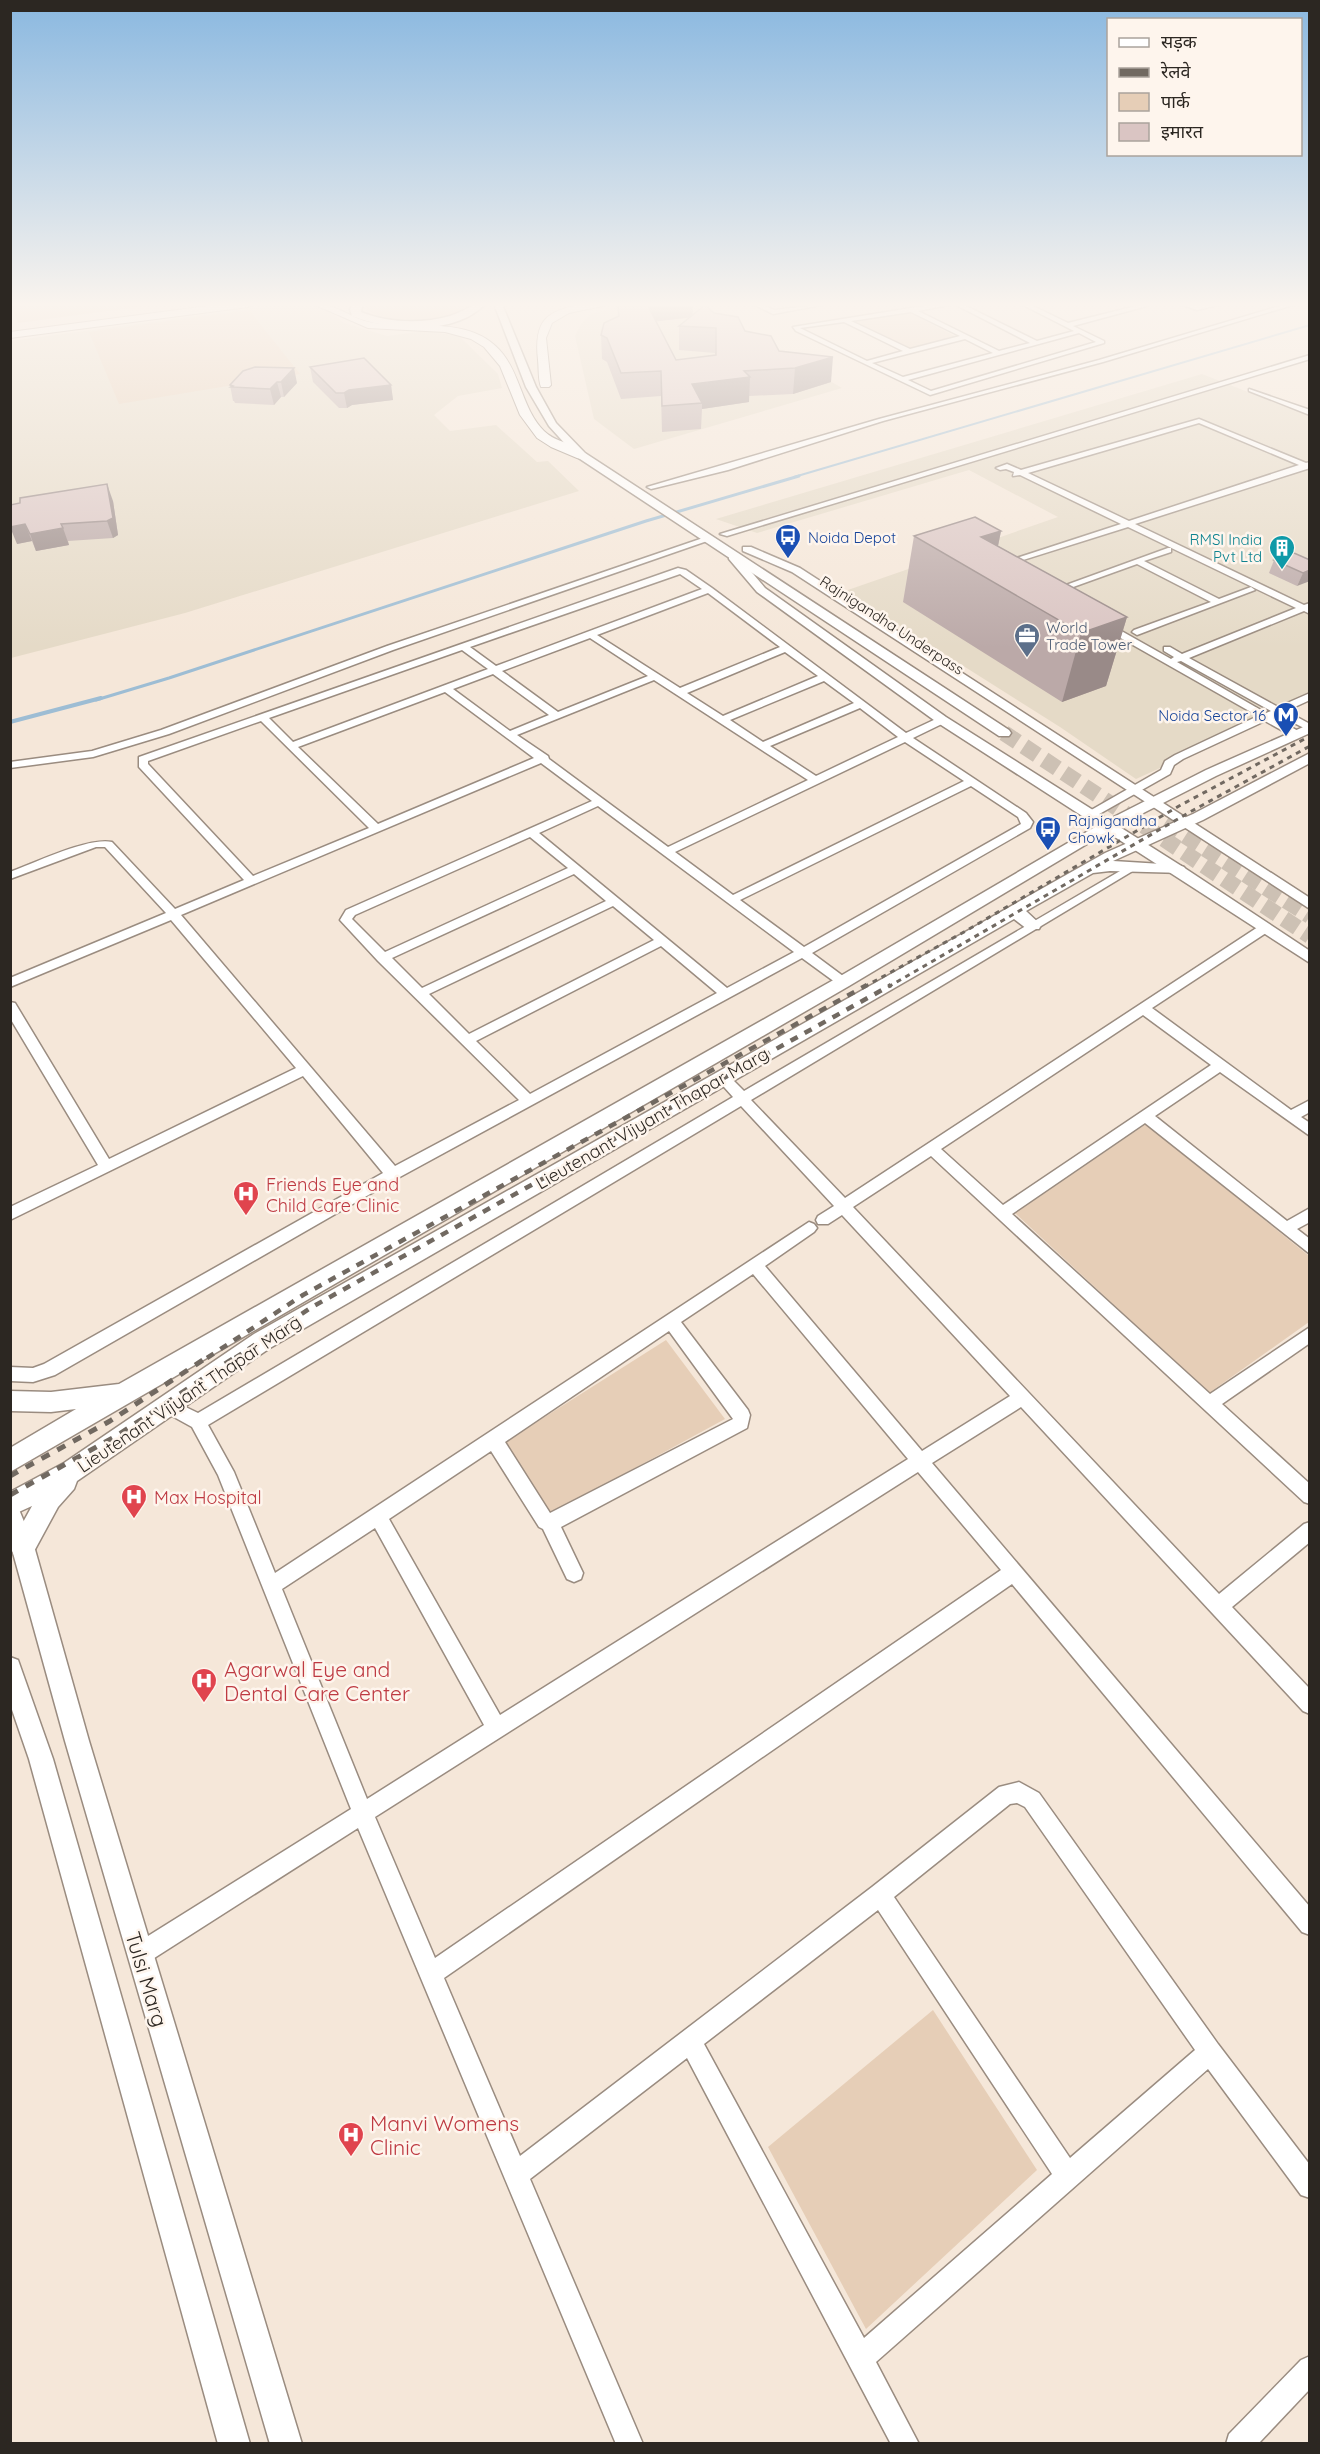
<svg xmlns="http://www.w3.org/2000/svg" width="1320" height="2454" viewBox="0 0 1320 2454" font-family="Quicksand,'Noto Sans Devanagari',sans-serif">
  <rect width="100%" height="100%" fill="#f5e7d9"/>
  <g fill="#e5dac7">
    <path d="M286 304 309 305 326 309 344 323 387 336 425 331 459 336 498 374 502 388 458 396 434 415 450 431 496 425 537 462 548 461 579 491 185 613 11 658 10 341Z"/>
    <path d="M630 304H696L842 388 634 449 594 419 575 336 581 324 591 314Z"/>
    <path d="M1202 374 1309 416V700L1136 779 1060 727 845 591 1058 517 969 470 757 533 716 519Z"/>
  </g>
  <g fill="#e6ceb7">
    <path d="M11 304H160L18 323Z"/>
    <path d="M366 304H474C456 324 389 325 367 310Z"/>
    <path d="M249 310 300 374 119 404 89 332Z"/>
    <path d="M908 312 955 336 909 349 853 321Z"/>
    <path d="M1146 1124 1309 1256V1322L1209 1393 1015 1213Z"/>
    <path d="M666 1340 725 1419 545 1517 502 1444Z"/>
    <path d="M933 2010 1037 2170 866 2329 768 2147Z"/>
  </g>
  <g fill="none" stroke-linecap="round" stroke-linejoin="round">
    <path stroke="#9dbdd4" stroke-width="2" d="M794 477 1310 325"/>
    <path stroke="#9dbdd4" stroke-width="3" d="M96 700 169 678 646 521 799 476"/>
    <path stroke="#9dbdd4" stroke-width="4" d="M10 722 101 698"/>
    <g stroke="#cdc1b4" stroke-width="16" stroke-dasharray="16 8" stroke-linecap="butt">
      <path d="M1004 733 1310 936"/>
      <path d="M1165 823 1310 916"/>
    </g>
    <defs>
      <g id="minor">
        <path d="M753 304H761L774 310 827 304 773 314Z"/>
        <path d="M936 304H953L918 311 999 351 1030 343 954 304H962L1037 341 1074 331 1021 304H1029L1068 323 1144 304 1147 306 1073 326 1104 341V343L930 395 796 331 793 327ZM911 312 960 336 910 349 851 321ZM844 322 903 351 867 361 800 328ZM1079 333 1096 342 931 391 908 380ZM965 339 993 353 903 377 872 363Z"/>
        <path d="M1179 304 1197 306 1222 304 1197 310Z"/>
        <path d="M1286 304H1296L1103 362 883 421 728 470 651 489 647 487 879 419 1099 360Z"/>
        <path d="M1310 355V359L727 536 720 534Z"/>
        <path d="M1249 389 1310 410V415L1249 391Z"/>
        <path d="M1199 419 1306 463 1310 462V468L1135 524 1304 605 1310 603V614L1304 611 1189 658 1278 707 1310 693V700L1286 711 1310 724V731L1278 715 1273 717 1300 732V736H1292L1265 721 1183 759 1174 765 1170 774 1094 817H1086V813L1161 770 1165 761 1175 755 1258 716 1103 628V624H1109L1171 659 1174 657 1164 651V647H1170L1182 654 1296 608 1128 527 1001 567V563L1121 524 1020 475 1013 476 1014 472 1006 469 1000 470 996 468 1007 464 1021 470ZM1199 423 1299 465 1129 521 1028 473ZM1181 661 1271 711 1266 713 1177 662Z"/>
        <path d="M703 538 710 540 393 650 169 734 93 757 10 768V762L92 751 161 730 387 646Z"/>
        <path d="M1168 548H1171V552L1144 561 1219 599 1251 587 1255 590 1137 635 1132 632 1134 630 1211 602 1137 564 1062 591 1055 589Z"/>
        <path d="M678 568 686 570 712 588 906 733 938 718H946V722L913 738 1026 813 1033 822 1030 828 812 953 847 979 849 982 847 985H839L802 958 398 1178 55 1375 33 1382 10 1381V1367L33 1368 44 1364 383 1173 303 1076 10 1220V1207L98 1165 10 1018V1002L15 1003 109 1159 296 1068 171 920 10 987V978L166 913 105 847H96L10 879V872C35 863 88 837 112 842L175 909 244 880 139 767V757ZM680 574 702 589 496 666 470 647ZM708 593 780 647 680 688 597 635ZM590 638 648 676 558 712 502 671ZM462 650 488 669 293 742 269 718ZM785 652 818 676 723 716 687 693ZM493 674 549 715 510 731 453 689ZM654 680 808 780 668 847 549 759 548 756 517 735ZM824 681 854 703 763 742 730 720ZM445 692 534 758 378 824 298 747ZM860 708 898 737 816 776 770 746ZM261 721 369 828 253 876 148 764V761ZM905 742 964 781 733 895 675 852ZM541 763 592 801 346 910 340 920 378 961 519 1100 395 1166 181 915ZM971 786 1018 817 1021 824 804 947 740 900ZM598 806 794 952 727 988 539 833ZM530 837 568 868 385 952 352 919 355 915ZM574 874 606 901 422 988 392 958ZM613 906 654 940 469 1034 429 994ZM661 946 717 993 530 1094 476 1041Z"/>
        <path d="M1132 864 1136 865V869L751 1100 845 1198 1261 925H1269V931L1152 1008 1291 1110 1310 1100V1112L1301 1117 1310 1123V1136L1220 1072 1155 1116 1287 1221 1310 1208V1222L1297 1229 1310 1239V1254L1145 1123 1012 1214 1210 1394 1310 1327V1343L1222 1404 1310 1484V1504L1304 1502 931 1156 853 1207 1219 1594 1304 1524 1310 1522V1542L1232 1607 1310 1689V1714L1303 1711 1021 1407 932 1463 1310 1907V1935L1302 1932 1012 1584 444 1978 520 2156 872 1887 999 1787 1019 1782 1039 1793 1218 2044 1310 2165V2198L1301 2195 1208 2069 876 2362 919 2444H891L687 2058 530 2179 643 2444H616L358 1828 148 1962 140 1965 132 1962 129 1954 132 1946 351 1809 218 1475 192 1427 163 1411 161 1406 163 1401 169 1399 198 1413 733 1097 716 1078 718 1075H728L744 1091ZM1143 1015 1211 1065 1003 1205 941 1149ZM741 1106 834 1206 818 1216 816 1220 818 1224H828L842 1215 1010 1396 922 1451 765 1266 814 1232 817 1228 814 1224 809 1222 275 1573 234 1472 208 1425ZM753 1274 908 1459 500 1715 389 1519 491 1451 539 1527 543 1529 567 1579 574 1582 581 1579 583 1573 561 1527 747 1428 750 1415 748 1410 681 1322ZM669 1331 733 1419 550 1513 505 1442ZM918 1472 1001 1570 435 1958 375 1817ZM375 1528 484 1725 367 1799 282 1589ZM1017 1803 1025 1807 1195 2050 1070 2158 894 1897 1010 1804ZM878 1910 1052 2174 864 2338 704 2044Z"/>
        <path d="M1310 2356V2389L1258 2444H1226L1229 2434 1301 2360Z"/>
      </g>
      <g id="tertiary">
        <path d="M743 547H751L800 568 1310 898V909L792 572 743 551Z"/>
        <path d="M729 555H737L765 588 946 717 1183 867 1310 951V963L938 723 757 592 729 559Z"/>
        <path d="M10 1504 18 1507 34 1546 89 1741 302 2444H270L65 1741 10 1542Z"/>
        <path d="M10 1657 18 1660 53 1759 250 2444H218L29 1759 10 1704Z"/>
      </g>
      <g id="secondary">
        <path d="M494 304H502L536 387 556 423 585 453 1009 730 1011 733 1009 736H999L577 457 549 426 526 387Z"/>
        <path d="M1310 724V733L1216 776 1112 829 849 986 10 1472V1448L76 1409 51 1412 10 1411V1391L51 1392 119 1384 837 978 1102 823 1206 770Z"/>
        <path d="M1310 753V763L1203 820 1113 861 1178 865 1184 867 1186 870 1184 873 1110 871 1093 873 1026 911 1041 925 1039 929H1027L1014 919 270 1348 77 1481 74 1489 58 1507 32 1555 23 1558 14 1555 10 1546 32 1506 10 1516V1492L64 1463 254 1334 1105 853 1193 814Z"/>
      </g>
      <g id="trunk">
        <path d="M223 304H253L248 307 10 338V332Z"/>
        <path d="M313 304C339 304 347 317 369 322 413 331 471 313 503 354 521 377 523 410 544 431 556 443 576 443 587 455L581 459 577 458 551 447 537 438 520 415 500 366 484 347 471 339 445 332 368 328Z"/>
        <path d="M583 304H612L569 313 552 323 546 338 551 385 549 387H541C538 379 539 369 538 360 534 321 545 311 583 304Z"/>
      </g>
      <path id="motorway" d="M353 304H363L361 312C388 323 422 324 450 316 463 312 471 304 485 304 455 336 389 331 352 316L350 309Z"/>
    </defs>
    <use href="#minor" stroke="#9a8c80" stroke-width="3"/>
    <use href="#tertiary" stroke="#9a8c80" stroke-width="3"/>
    <use href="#secondary" stroke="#9a8c80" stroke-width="3"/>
    <use href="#trunk" stroke="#9a8c80" stroke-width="2"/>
    <use href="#motorway" stroke="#9a8c80" stroke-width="3"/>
    <use href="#minor" fill="#fff" fill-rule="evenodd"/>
    <use href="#tertiary" fill="#fff" fill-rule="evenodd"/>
    <use href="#secondary" fill="#fff" fill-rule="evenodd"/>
    <use href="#trunk" fill="#fff" fill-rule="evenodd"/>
    <use href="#motorway" fill="#fff" fill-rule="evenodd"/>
    <g stroke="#716961" stroke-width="3" stroke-dasharray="5 5" stroke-linecap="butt">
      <path d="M864 987 964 932 1179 806 1310 736"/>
      <path d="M888 987 1190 812 1310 746"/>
    </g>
    <g stroke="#716961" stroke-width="4.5" stroke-dasharray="8 8" stroke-linecap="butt">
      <path d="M207 1358 303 1295 867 985"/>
      <path d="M235 1358 312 1307 891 985"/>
    </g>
    <g stroke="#716961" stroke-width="5" stroke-dasharray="9 9" stroke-linecap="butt">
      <path d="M10 1476 110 1421 209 1356"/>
      <path d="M10 1495 118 1435 237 1356"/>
    </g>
  </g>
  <g fill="#bba9a8" fill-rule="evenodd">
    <path d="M617 304H693V315L714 313 831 382 793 394 749 396V402L702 409 701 429 662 432 661 396 621 399 607 362 602 359 601 335 618 317ZM689 318 679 326V350L715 353V355L676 360 656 321Z"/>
    <path d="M310 367 391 385 393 400 352 405 347 408H339L313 382Z"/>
    <path d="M243 371 297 383 284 397H281L274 405 235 403 234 401H233L230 385Z"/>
    <path d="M113 501 118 535 113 538 68 541 69 545 36 551 32 541 17 544 20 503Z"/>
    <path d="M1001 531 998 546 1127 617 1106 686 1062 702 903 602 914 536Z"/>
    <path d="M1274 560H1310L1297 586 1269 573Z"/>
  </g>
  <g fill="#998a88">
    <path d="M646 304H693L692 317 652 322Z"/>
    <path d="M833 357 831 382 793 394 795 368Z"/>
    <path d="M294 368 297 383 284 397 281 382Z"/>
    <path d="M750 377 749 402 702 409V403L692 384Z"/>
    <path d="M277 382 281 397 274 405 270 389Z"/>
    <path d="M391 385 393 400 352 405 347 408 344 393 349 390Z"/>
    <path d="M107 484 113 501 118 535 113 538 107 521Z"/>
    <path d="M25 524 32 541 17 544 10 527Z"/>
    <path d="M63 528 69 545 36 551 30 534Z"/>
    <path d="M1001 531 991 580 981 537Z"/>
    <path d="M1310 570V581L1297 586 1303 573Z"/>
    <path d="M1127 617 1106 686 1062 702 1081 633Z"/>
  </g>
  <g fill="#dac5c3" stroke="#998a88" stroke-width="1.5">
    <path d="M618 304H647L676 360 716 355V328L679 326 705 305 714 313 738 317 745 331 771 336 779 351 833 357 795 368 744 371 750 377 692 384 702 403 662 406 661 371 621 373 607 338 601 335 604 323 619 316Z"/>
    <path d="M364 358 391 385 349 390 344 393H336L310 367Z"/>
    <path d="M255 367 294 368 281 382H277L270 389 231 387 233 386 230 385 243 371Z"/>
    <path d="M107 484 113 518 107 521 61 524 63 528 30 534 25 524 10 527V505L20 503V498Z"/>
    <path d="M975 517 1001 531 981 537 1127 617 1081 633 914 536Z"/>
    <path d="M1294 553 1310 560V570L1303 573 1274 560Z"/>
  </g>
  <linearGradient id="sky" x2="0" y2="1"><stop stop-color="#8ab8e0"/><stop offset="0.47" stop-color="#faf4ee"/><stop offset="1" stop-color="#faf4ee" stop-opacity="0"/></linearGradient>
  <rect width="1320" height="648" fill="url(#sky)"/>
  <defs>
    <symbol id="bus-pin" viewBox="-11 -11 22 30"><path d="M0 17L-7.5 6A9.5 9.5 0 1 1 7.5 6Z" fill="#1a4fb4" stroke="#fef5ed"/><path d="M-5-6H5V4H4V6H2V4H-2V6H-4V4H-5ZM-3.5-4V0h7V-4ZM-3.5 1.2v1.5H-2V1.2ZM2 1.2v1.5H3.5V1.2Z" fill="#fff"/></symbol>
    <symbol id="building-pin" viewBox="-11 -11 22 30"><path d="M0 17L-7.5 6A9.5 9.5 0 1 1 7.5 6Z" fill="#0f9aa8" stroke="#fef5ed"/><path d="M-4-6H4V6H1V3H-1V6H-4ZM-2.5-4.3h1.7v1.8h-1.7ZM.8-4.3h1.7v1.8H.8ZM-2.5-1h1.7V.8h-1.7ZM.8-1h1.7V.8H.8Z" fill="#fff"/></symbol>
    <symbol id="office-pin" viewBox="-11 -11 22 30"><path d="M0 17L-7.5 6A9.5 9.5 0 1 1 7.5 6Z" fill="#5c6f8a" stroke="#fef5ed"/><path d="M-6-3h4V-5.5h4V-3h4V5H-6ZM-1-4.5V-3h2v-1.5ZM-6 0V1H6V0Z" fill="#fff"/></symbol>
    <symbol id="metro-pin" viewBox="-11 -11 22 30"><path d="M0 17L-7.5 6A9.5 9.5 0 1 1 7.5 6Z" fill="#1a4fb4" stroke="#fef5ed"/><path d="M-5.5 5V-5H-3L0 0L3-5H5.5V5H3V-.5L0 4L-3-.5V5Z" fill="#fff"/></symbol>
    <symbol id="hospital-pin" viewBox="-11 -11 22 30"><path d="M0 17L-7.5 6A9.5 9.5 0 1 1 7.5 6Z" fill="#e0444e" stroke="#fef5ed"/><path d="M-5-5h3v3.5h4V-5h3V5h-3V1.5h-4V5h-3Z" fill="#fff"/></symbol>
  </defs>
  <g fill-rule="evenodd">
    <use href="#bus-pin" x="773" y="522" width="30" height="40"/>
    <use href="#building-pin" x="1267" y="533" width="30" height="40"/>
    <use href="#office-pin" x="1012" y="621" width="30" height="40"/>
    <use href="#metro-pin" x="1271" y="700" width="30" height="40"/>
    <use href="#bus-pin" x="1033" y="814" width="30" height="40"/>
    <use href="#hospital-pin" x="231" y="1179" width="30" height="40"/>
    <use href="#hospital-pin" x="119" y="1482" width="30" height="40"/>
    <use href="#hospital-pin" x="189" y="1666" width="30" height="40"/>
    <use href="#hospital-pin" x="336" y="2120" width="30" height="40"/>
  </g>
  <g text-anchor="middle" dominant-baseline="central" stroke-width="5" stroke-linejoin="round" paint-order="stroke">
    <g font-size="15" fill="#164399" stroke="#fef5ed" text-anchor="start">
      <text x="808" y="537">Noida Depot</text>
      <text x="1266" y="715" text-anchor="end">Noida Sector 16</text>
      <text x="1068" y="820">Rajnigandha<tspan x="1068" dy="17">Chowk</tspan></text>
    </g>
    <g font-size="15" fill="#0d838f" stroke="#fef5ed" text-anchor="end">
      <text x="1262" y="539">RMSI India<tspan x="1262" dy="17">Pvt Ltd</tspan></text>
    </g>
    <g font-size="15" fill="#2c2722" stroke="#fef5ed">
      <text transform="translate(892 625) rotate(33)">Rajnigandha Underpass</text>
    </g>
    <g font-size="15" fill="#4e5e75" stroke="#fef5ed" text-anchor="start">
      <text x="1046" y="627">World<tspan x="1046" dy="17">Trade Tower</tspan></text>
    </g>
    <g font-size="18" fill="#2c2722" stroke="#fef5ed">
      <text transform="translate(652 1118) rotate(-30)">Lieutenant Vijyant Thapar Marg</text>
      <text transform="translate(189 1394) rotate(-34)">Lieutenant Vijyant Thapar Marg</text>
    </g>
    <g font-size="18" fill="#be3a42" stroke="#fef5ed" text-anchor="start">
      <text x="266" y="1184">Friends Eye and<tspan x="266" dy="21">Child Care Clinic</tspan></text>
      <text x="154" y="1497">Max Hospital</text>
    </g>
    <g font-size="21" fill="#be3a42" stroke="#fef5ed" text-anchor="start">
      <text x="224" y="1669">Agarwal Eye and<tspan x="224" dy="24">Dental Care Center</tspan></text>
      <text x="370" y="2123">Manvi Womens<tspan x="370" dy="24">Clinic</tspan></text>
    </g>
    <g font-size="21" fill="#2c2722" stroke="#fef5ed">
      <text transform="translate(147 1979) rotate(73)">Tulsi Marg</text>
    </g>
  </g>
  <rect width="1320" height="2454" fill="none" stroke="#2c2722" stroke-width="24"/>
  <rect x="1107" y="18" width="195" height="138" fill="#fef5ed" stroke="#aaa39c" stroke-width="1.5"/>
  <rect x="1119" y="38" width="30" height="9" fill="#ffffff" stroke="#aaa39c" stroke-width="1.5"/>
  <text x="1161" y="48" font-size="18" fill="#2c2722">सड़क</text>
  <rect x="1119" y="68" width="30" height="9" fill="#716961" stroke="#aaa39c" stroke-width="1.5"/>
  <text x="1161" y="78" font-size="18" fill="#2c2722">रेलवे</text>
  <rect x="1119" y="93" width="30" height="18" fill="#e6ceb7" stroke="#aaa39c" stroke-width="1.5"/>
  <text x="1161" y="108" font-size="18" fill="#2c2722">पार्क</text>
  <rect x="1119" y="123" width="30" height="18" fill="#dac5c3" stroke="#aaa39c" stroke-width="1.5"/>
  <text x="1161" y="138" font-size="18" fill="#2c2722">इमारत</text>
</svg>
